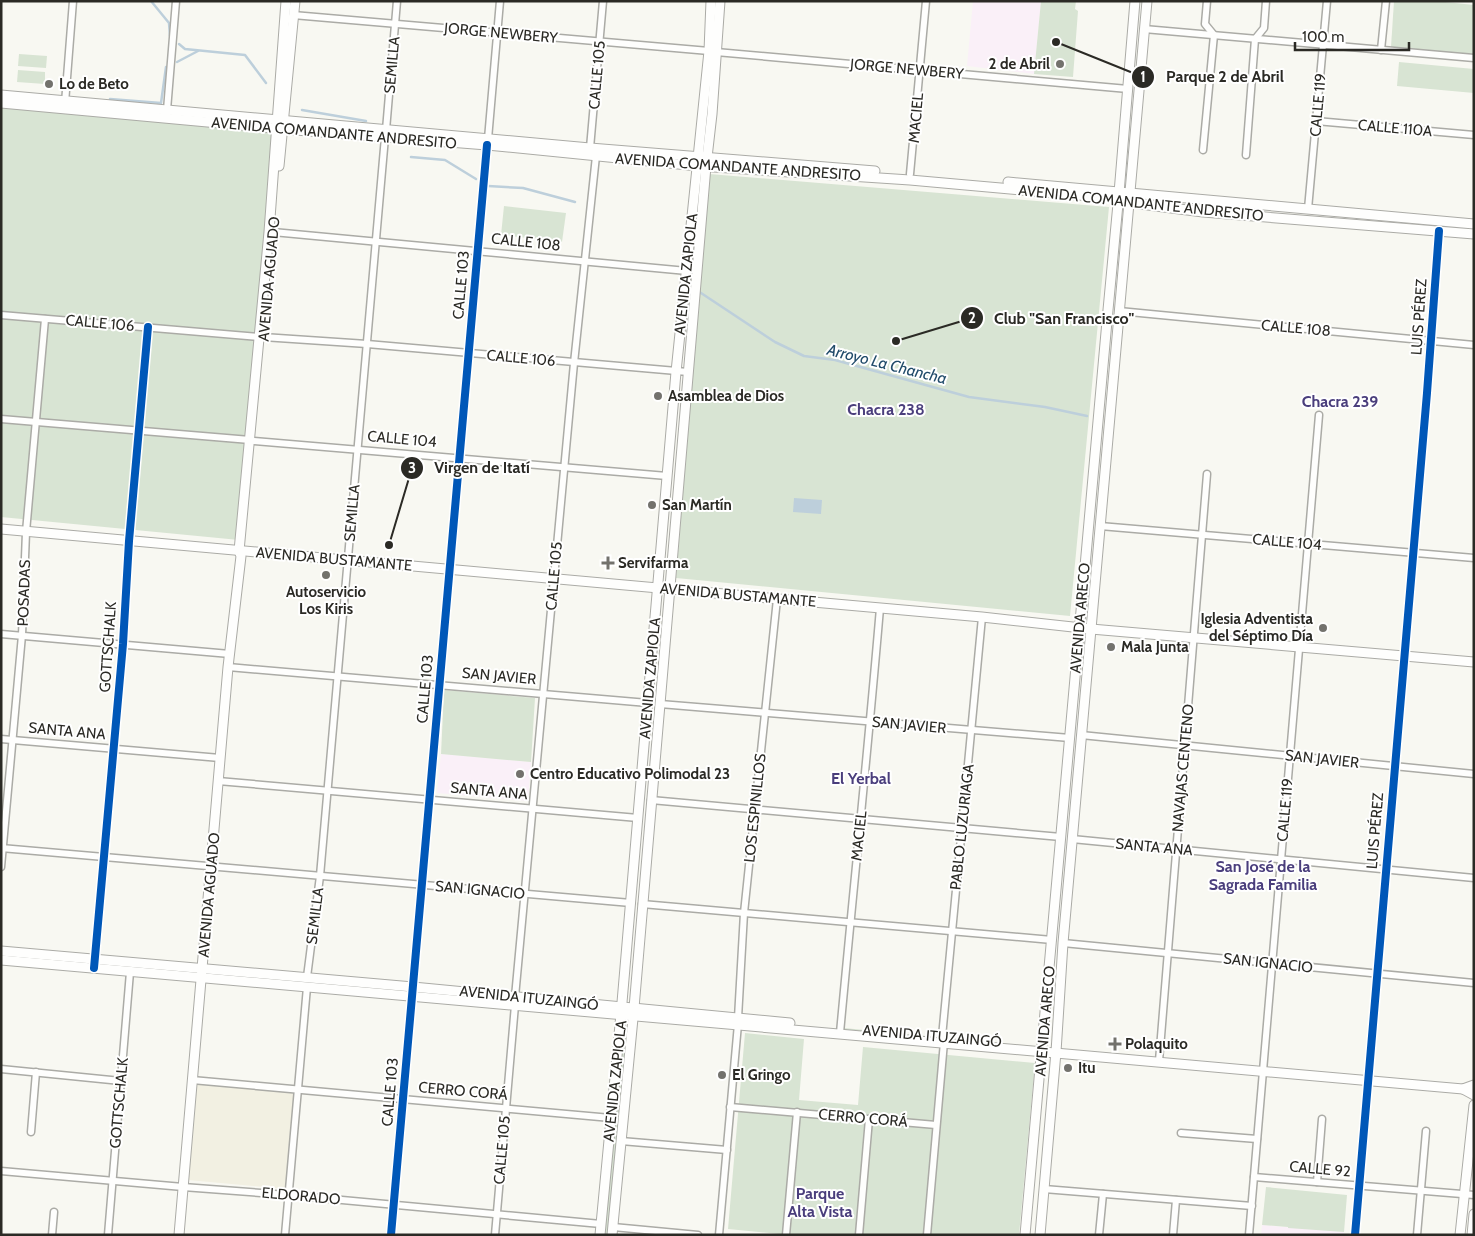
<svg xmlns="http://www.w3.org/2000/svg" width="1475" height="1236" viewBox="0 0 1475 1236" font-family="Cabin,sans-serif">
  <rect width="100%" height="100%" fill="#f8f8f2"/>
  <path fill="#f2f0e2" d="M197 1084 294 1093 285 1189 188 1180Z"/>
  <g fill="#faf0f8">
    <path d="M973 1H1041L1034 74 967 66Z"/>
    <path d="M441 754 531 762 528 801 437 793Z"/>
    <path d="M1262 1225 1344 1232V1235H1261Z"/>
  </g>
  <g fill="#d8e4d3">
    <path d="M1041 1H1076L1075 9 1078 11 1073 77 1034 74Z"/>
    <path d="M1394 1H1436L1474 5V54L1391 47Z"/>
    <path d="M19 54 47 56 46 68 18 66Z"/>
    <path d="M1399 62 1474 69V93L1397 86Z"/>
    <path d="M18 70 45 72V84L17 82Z"/>
    <path d="M1 106 275 132 239 540 1 517Z"/>
    <path d="M709 174 1109 207 1070 616 676 578Z"/>
    <path d="M504 206 566 213 562 242 501 235Z"/>
    <path d="M444 690 535 698 531 762 441 754Z"/>
    <path d="M622 1026 628 1027 608 1235H604Z"/>
    <path d="M844 1028 1038 1047 1037 1050 843 1032Z"/>
    <path d="M745 1033 804 1039 799 1100 858 1105 863 1047 1035 1063 1019 1235H789L728 1229Z"/>
    <path d="M1266 1187 1347 1195 1344 1232 1288 1228V1227L1262 1225Z"/>
  </g>
  <path fill="#bdcfdb" d="M794 498 822 500 821 514 793 512Z"/>
  <g fill="none" stroke-linecap="round" stroke-linejoin="round">
    <g stroke="#bdcfdb" stroke-width="2.5">
      <path d="M151 1 169 23 170 36"/>
      <path d="M179 44 185 49 245 55 266 83"/>
      <path d="M177 62 198 51"/>
      <path d="M110 99 161 103 166 67"/>
      <path d="M302 110 366 121"/>
      <path d="M411 157 445 160 476 179"/>
      <path d="M488 186 523 188 575 202"/>
      <path d="M698 291 775 342 804 356 835 360 969 397 1045 407 1087 416"/>
    </g>
    <defs>
      <g id="minor">
        <path d="M293 15 709 51"/>
        <path d="M1144 29 1474 58"/>
        <path d="M1381 50 1386 1"/>
        <path d="M716 52 1128 89"/>
        <path d="M65 103 73 1"/>
        <path d="M167 110 176 1"/>
        <path d="M1316 121 1474 135"/>
        <path d="M386 130 397 1"/>
        <path d="M488 139 500 1"/>
        <path d="M590 148 603 1"/>
        <path d="M1203 150 1214 35 1205 24 1207 1"/>
        <path d="M1246 155 1255 39 1264 28 1266 1"/>
        <path d="M910 174 926 1"/>
        <path d="M1308 209 1327 1"/>
        <path d="M273 232 687 271"/>
        <path d="M1119 311 1474 345"/>
        <path d="M1 315 259 337"/>
        <path d="M263 337 367 344 688 372"/>
        <path d="M1 419 250 440"/>
        <path d="M254 441 667 476"/>
        <path d="M1100 526 1474 558"/>
        <path d="M1 634 230 654"/>
        <path d="M228 667 648 703"/>
        <path d="M660 704 1070 738"/>
        <path d="M1081 735 1474 774"/>
        <path d="M1 739 220 758"/>
        <path d="M218 781 638 818"/>
        <path d="M651 800 1061 837"/>
        <path d="M1072 839 1474 878"/>
        <path d="M1 848 631 903"/>
        <path d="M1 867 22 635 26 532 45 319"/>
        <path d="M642 904 1052 940"/>
        <path d="M1063 943 1474 983"/>
        <path d="M95 962 123 644 129 541 148 327"/>
        <path d="M307 977 320 876 385 137"/>
        <path d="M515 997 574 363 596 156"/>
        <path d="M738 1018 744 913 777 599"/>
        <path d="M840 1033C853 892 868 750 880 608"/>
        <path d="M942 1037 982 617"/>
        <path d="M1159 1061 1207 474"/>
        <path d="M1 1069 121 1081"/>
        <path d="M192 1080 611 1118"/>
        <path d="M730 1107 936 1125"/>
        <path d="M31 1132 36 1072"/>
        <path d="M1181 1133 1257 1139"/>
        <path d="M621 1141 727 1150"/>
        <path d="M1 1171 183 1187 288 1195 601 1224"/>
        <path d="M1254 1177 1474 1195"/>
        <path d="M1317 1182 1322 1119"/>
        <path d="M1044 1189 1252 1206"/>
        <path d="M613 1227 698 1235"/>
        <path d="M52 1235 54 1212"/>
        <path d="M108 1235 130 972"/>
        <path d="M285 1235 307 987"/>
        <path d="M391 1235 487 145"/>
        <path d="M495 1235 515 1005"/>
        <path d="M719 1235 738 1024"/>
        <path d="M786 1235 797 1112"/>
        <path d="M859 1235 869 1119"/>
        <path d="M927 1235 944 1042"/>
        <path d="M1099 1235 1103 1194"/>
        <path d="M1173 1235 1176 1200"/>
        <path d="M1249 1235 1319 415"/>
        <path d="M1355 1235 1427 393 1439 231"/>
        <path d="M1417 1235 1426 1131"/>
      </g>
      <g id="secondary">
        <path d="M1 95 590 148 875 171"/>
        <path d="M1 103 283 129 487 145 698 166 910 180 1112 198 1140 204 1203 212 1474 234"/>
        <path d="M279 166 295 1"/>
        <path d="M1008 182 1474 224"/>
        <path d="M1 529 813 602 982 617 1091 629 1474 662"/>
        <path d="M1 951 413 987 790 1023"/>
        <path d="M1 960 1463 1089 1474 1085"/>
        <path d="M1463 1089 1474 1095"/>
        <path d="M179 1235 228 667 241 556 239 551 269 232 286 1"/>
        <path d="M600 1235 621 1014 676 372 709 51 711 1"/>
        <path d="M612 1235 634 1008 706 166 712 114 720 1"/>
        <path d="M1025 1235 1108 310 1119 193 1135 1"/>
        <path d="M1040 1235 1056 1052 1063 943 1147 1"/>
        <path d="M1460 1235 1474 1105"/>
        <path d="M1472 1235 1474 1214"/>
      </g>
    </defs>
    <use href="#minor" stroke="#ababa6" stroke-width="9"/>
    <use href="#secondary" stroke="#ababa6" stroke-width="11"/>
    <use href="#minor" stroke="#fefefd" stroke-width="6"/>
    <use href="#secondary" stroke="#fefefd" stroke-width="9"/>
    <defs>
      <g id="cycleway">
        <path d="M94 968 123 644 129 541 148 327"/>
        <path d="M391 1235 487 145"/>
        <path d="M1355 1235 1427 393 1439 231"/>
      </g>
    </defs>
    <use href="#cycleway" stroke="#fff" stroke-width="11"/>
    <use href="#cycleway" stroke="#0057b8" stroke-width="8"/>
  </g>
  <g fill="#73726d" stroke="#fff" stroke-width="2">
    <circle cx="1060" cy="64" r="5"/>
    <circle cx="49" cy="84" r="5"/>
    <circle cx="658" cy="396" r="5"/>
    <circle cx="652" cy="505" r="5"/>
    <path d="M605.5 555.5h5v5h5v5h-5v5h-5v-5h-5v-5h5z"/>
    <circle cx="326" cy="575" r="5"/>
    <circle cx="1323" cy="628" r="5"/>
    <circle cx="1111" cy="647" r="5"/>
    <circle cx="520" cy="774" r="5"/>
    <path d="M1112.5 1036.5h5v5h5v5h-5v5h-5v-5h-5v-5h5z"/>
    <circle cx="1068" cy="1068" r="5"/>
    <circle cx="722" cy="1075" r="5"/>
  </g>
  <g text-anchor="middle" dominant-baseline="central" stroke-width="4" stroke-linejoin="round" paint-order="stroke">
    <g font-size="15" fill="#2b2a25" stroke="#fff">
      <text transform="translate(501 33) rotate(5)">JORGE NEWBERY</text>
      <text transform="translate(392 65) rotate(-85)">SEMILLA</text>
      <text transform="translate(907 69) rotate(5)">JORGE NEWBERY</text>
      <text transform="translate(597 75) rotate(-85)">CALLE 105</text>
      <text transform="translate(1318 105) rotate(-85)">CALLE 119</text>
      <text transform="translate(916 118) rotate(-85)">MACIEL</text>
      <text transform="translate(1395 128) rotate(5)">CALLE 110A</text>
      <text transform="translate(334 133) rotate(5)">AVENIDA COMANDANTE ANDRESITO</text>
      <text transform="translate(738 167) rotate(4)">AVENIDA COMANDANTE ANDRESITO</text>
      <text transform="translate(1141 203) rotate(6)">AVENIDA COMANDANTE ANDRESITO</text>
      <text transform="translate(526 242) rotate(6)">CALLE 108</text>
      <text transform="translate(686 274) rotate(-84)">AVENIDA ZAPIOLA</text>
      <text transform="translate(269 279) rotate(-85)">AVENIDA AGUADO</text>
      <text transform="translate(461 285) rotate(-85)">CALLE 103</text>
      <text transform="translate(1419 317) rotate(-86)">LUIS PÉREZ</text>
      <text transform="translate(100 323) rotate(5)">CALLE 106</text>
      <text transform="translate(1296 328) rotate(5)">CALLE 108</text>
      <text transform="translate(521 358) rotate(5)">CALLE 106</text>
      <text transform="translate(402 439) rotate(5)">CALLE 104</text>
      <text transform="translate(352 513) rotate(-85)">SEMILLA</text>
      <text transform="translate(1287 542) rotate(5)">CALLE 104</text>
      <text transform="translate(334 559) rotate(5)">AVENIDA BUSTAMANTE</text>
      <text transform="translate(554 576) rotate(-85)">CALLE 105</text>
      <text transform="translate(24 593) rotate(-88)">POSADAS</text>
      <text transform="translate(738 595) rotate(5)">AVENIDA BUSTAMANTE</text>
      <text transform="translate(1080 618) rotate(-85)">AVENIDA ARECO</text>
      <text transform="translate(108 647) rotate(-86)">GOTTSCHALK</text>
      <text transform="translate(499 676) rotate(5)">SAN JAVIER</text>
      <text transform="translate(650 678) rotate(-85)">AVENIDA ZAPIOLA</text>
      <text transform="translate(425 689) rotate(-85)">CALLE 103</text>
      <text transform="translate(909 725) rotate(5)">SAN JAVIER</text>
      <text transform="translate(67 731) rotate(5)">SANTA ANA</text>
      <text transform="translate(1322 759) rotate(6)">SAN JAVIER</text>
      <text transform="translate(1183 768) rotate(-85)">NAVAJAS CENTENO</text>
      <text transform="translate(489 791) rotate(5)">SANTA ANA</text>
      <text transform="translate(755 808) rotate(-84)">LOS ESPINILLOS</text>
      <text transform="translate(1285 810) rotate(-85)">CALLE 119</text>
      <text transform="translate(962 827) rotate(-84)">PABLO LUZURIAGA</text>
      <text transform="translate(1375 831) rotate(-85)">LUIS PÉREZ</text>
      <text transform="translate(859 836) rotate(-84)">MACIEL</text>
      <text transform="translate(1154 847) rotate(5)">SANTA ANA</text>
      <text transform="translate(480 890) rotate(5)">SAN IGNACIO</text>
      <text transform="translate(209 895) rotate(-85)">AVENIDA AGUADO</text>
      <text transform="translate(315 916) rotate(-83)">SEMILLA</text>
      <text transform="translate(1268 963) rotate(6)">SAN IGNACIO</text>
      <text transform="translate(529 998) rotate(6)">AVENIDA ITUZAINGÓ</text>
      <text transform="translate(1045 1021) rotate(-85)">AVENIDA ARECO</text>
      <text transform="translate(932 1036) rotate(5)">AVENIDA ITUZAINGÓ</text>
      <text transform="translate(615 1081) rotate(-84)">AVENIDA ZAPIOLA</text>
      <text transform="translate(463 1091) rotate(5)">CERRO CORÁ</text>
      <text transform="translate(390 1092) rotate(-85)">CALLE 103</text>
      <text transform="translate(119 1103) rotate(-85)">GOTTSCHALK</text>
      <text transform="translate(863 1118) rotate(5)">CERRO CORÁ</text>
      <text transform="translate(502 1150) rotate(-85)">CALLE 105</text>
      <text transform="translate(1320 1169) rotate(5)">CALLE 92</text>
      <text transform="translate(301 1196) rotate(5)">ELDORADO</text>
    </g>
    <g font-size="15" font-weight="bold" fill="#2b2a25" stroke="#fff" text-anchor="start">
      <text x="1050" y="64" text-anchor="end">2 de Abril</text>
      <text x="59" y="84">Lo de Beto</text>
      <text x="668" y="396">Asamblea de Dios</text>
      <text x="662" y="505">San Martín</text>
      <text x="618" y="563">Servifarma</text>
      <text x="326" y="592" text-anchor="middle">Autoservicio<tspan x="326" dy="17">Los Kiris</tspan></text>
      <text x="1313" y="619" text-anchor="end">Iglesia Adventista<tspan x="1313" dy="17">del Séptimo Día</tspan></text>
      <text x="1121" y="647">Mala Junta</text>
      <text x="530" y="774">Centro Educativo Polimodal 23</text>
      <text x="1125" y="1044">Polaquito</text>
      <text x="1078" y="1068">Itu</text>
      <text x="732" y="1075">El Gringo</text>
    </g>
    <g font-size="16" font-style="italic" fill="#214b6a" stroke="#fff">
      <text transform="translate(887 364) rotate(14)">Arroyo La Chancha</text>
    </g>
    <g font-size="16" font-weight="bold" fill="#4a3e7c" stroke="#fff">
      <text x="1340" y="401">Chacra 239</text>
      <text x="886" y="409">Chacra 238</text>
      <text x="861" y="778">El Yerbal</text>
      <text x="1263" y="866">San José de la<tspan x="1263" dy="18">Sagrada Familia</tspan></text>
      <text x="820" y="1193">Parque<tspan x="820" dy="18">Alta Vista</tspan></text>
    </g>
  </g>
  <path fill="none" stroke="#2b2a25" stroke-width="2" d="M1056 42L1143 77M896 341L972 318M389 545L412 468"/>
  <g fill="#2b2a25" stroke="#fff" stroke-width="2">
    <circle cx="1056" cy="42" r="5"/>
    <circle cx="896" cy="341" r="5"/>
    <circle cx="389" cy="545" r="5"/>
    <circle cx="1143" cy="77" r="12"/>
    <circle cx="972" cy="318" r="12"/>
    <circle cx="412" cy="468" r="12"/>
  </g>
  <g font-size="15" text-anchor="middle" font-weight="bold" fill="#fff">
    <text x="1143" y="82">1</text>
    <text x="972" y="323">2</text>
    <text x="412" y="473">3</text>
  </g>
  <g font-size="16" text-anchor="middle" font-weight="bold" fill="#2b2a25" stroke="#fff" stroke-width="4" stroke-linejoin="round" paint-order="stroke">
    <text x="1225" y="82">Parque 2 de Abril</text>
    <text x="1064" y="324">Club "San Francisco"</text>
    <text x="482" y="473">Virgen de Itatí</text>
  </g>
  <rect width="1475" height="1236" fill="none" stroke="#2b2a25" stroke-width="5"/>
  <path d="M1295 42v8h114v-8" fill="none" stroke="#2b2a25" stroke-width="2.5"/>
  <text x="1302" y="42" font-size="15" fill="#2b2a25" stroke="#ffffff" stroke-width="4" paint-order="stroke">100 m</text>
</svg>
